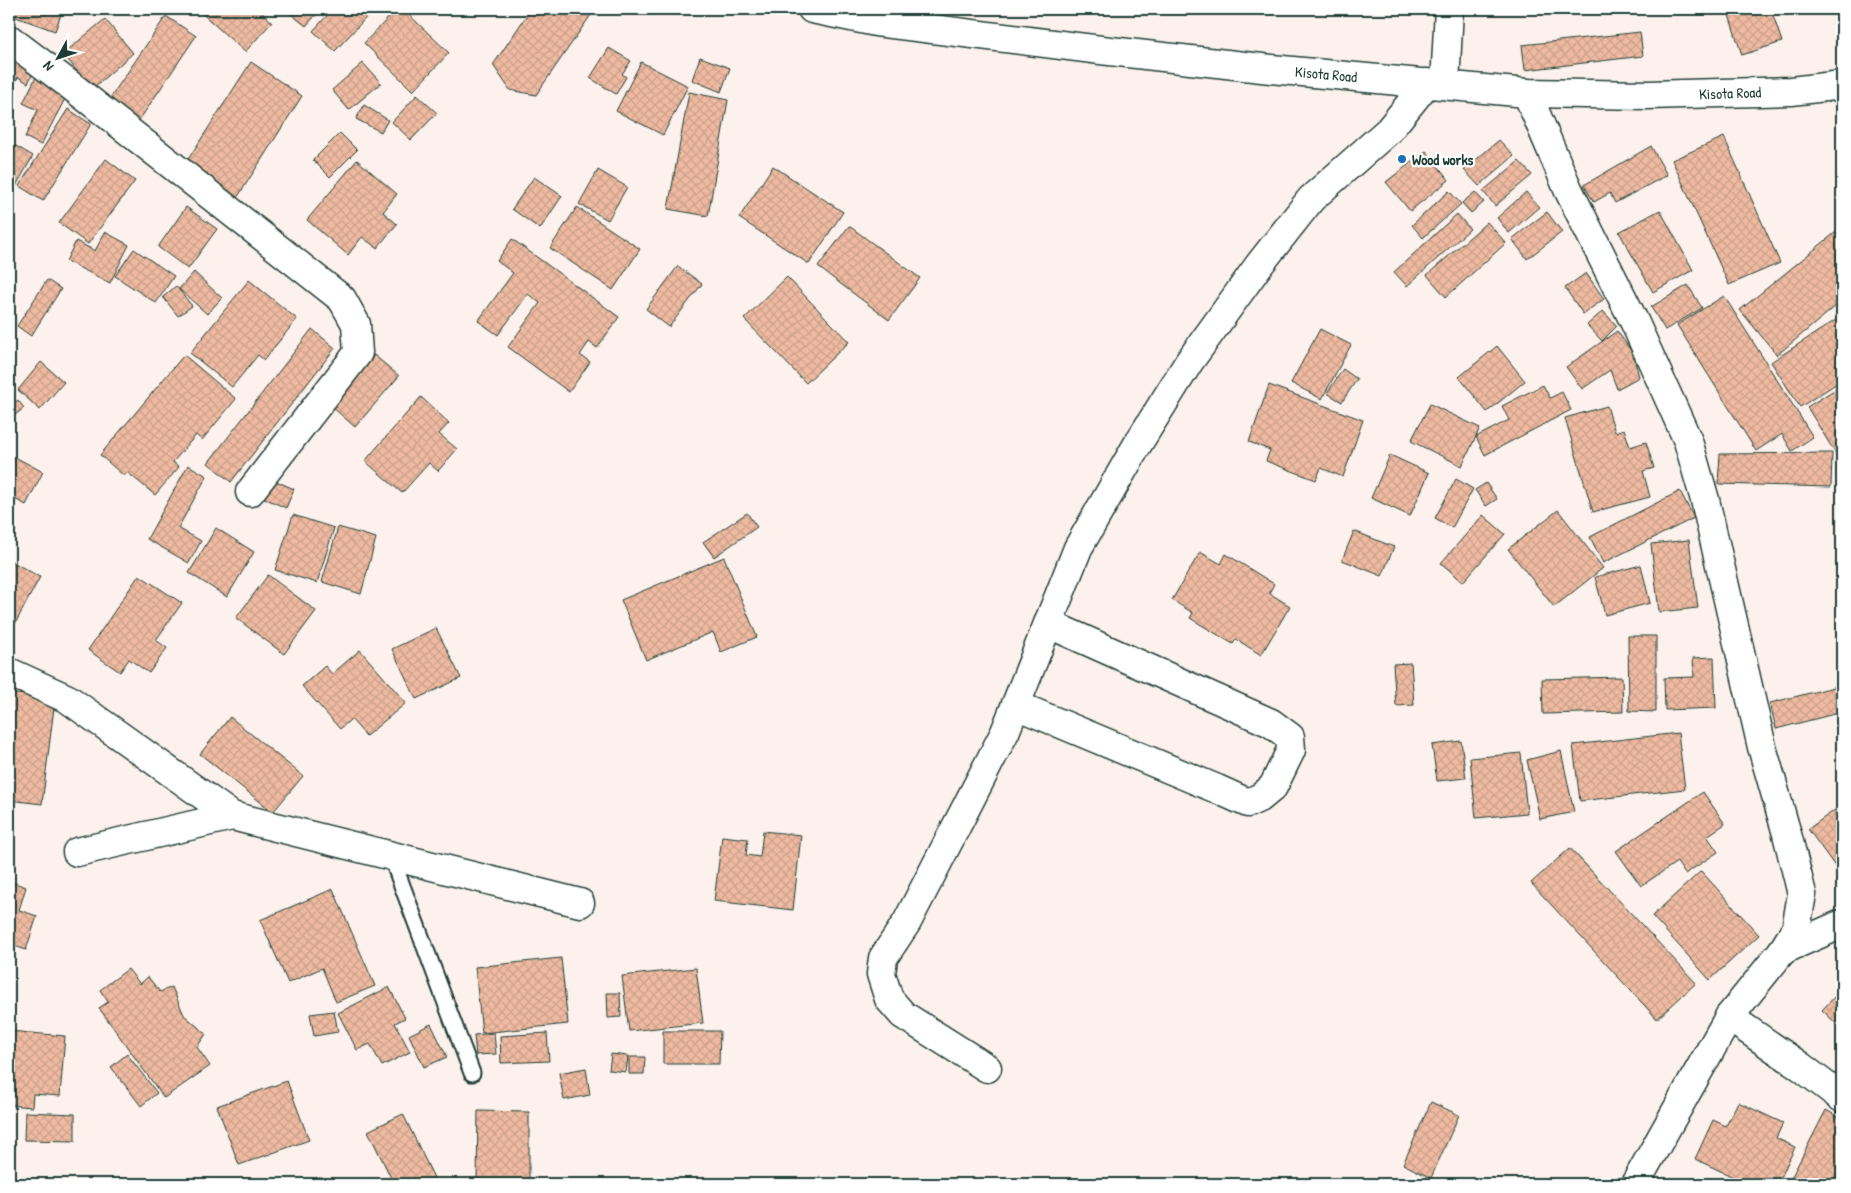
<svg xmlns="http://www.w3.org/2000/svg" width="1851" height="1193" viewBox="0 0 1851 1193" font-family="'Patrick Hand',sans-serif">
  <defs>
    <pattern id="building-cross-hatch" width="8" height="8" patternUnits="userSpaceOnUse" patternTransform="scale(1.25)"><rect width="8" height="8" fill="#efbaa1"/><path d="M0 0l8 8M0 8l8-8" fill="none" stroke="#cca18b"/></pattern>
  </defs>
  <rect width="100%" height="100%" fill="#fcf1ec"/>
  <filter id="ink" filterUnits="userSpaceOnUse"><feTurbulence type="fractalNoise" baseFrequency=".02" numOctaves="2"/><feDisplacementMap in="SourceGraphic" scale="10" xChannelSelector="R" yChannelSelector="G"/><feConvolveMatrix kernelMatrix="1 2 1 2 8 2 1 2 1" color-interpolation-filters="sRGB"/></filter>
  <g filter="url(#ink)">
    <g fill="url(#building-cross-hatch)" stroke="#1f3d34">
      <path d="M16 9H63L55 31 13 16Z"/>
      <path d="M197 9H258L272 22 245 52Z"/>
      <path d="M289 9H321L306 26 287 11Z"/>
      <path d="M333 9H374L335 51 313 31Z"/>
      <path d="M397 9H403L449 53 413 91 364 43Z"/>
      <path d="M531 9H595L536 95 510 90 493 65Z"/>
      <path d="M1727 9H1771L1782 42 1742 55Z"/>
      <path d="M166 16 196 36 134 128 104 107Z"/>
      <path d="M105 19 133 53 92 89 63 54Z"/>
      <path d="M1640 32 1643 56 1525 70 1522 45Z"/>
      <path d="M609 48 631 61 622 74 626 77 616 94 590 78Z"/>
      <path d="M700 57 730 68 721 92 692 80Z"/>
      <path d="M9 58 34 71 28 83 18 77 9 95Z"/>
      <path d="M251 62 302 96 237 198 185 164Z"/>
      <path d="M641 62 688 86 663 135 616 111Z"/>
      <path d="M363 63 381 83 349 110 332 90Z"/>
      <path d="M37 75 69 91 41 145 25 137 38 110 23 103Z"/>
      <path d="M689 92 728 100 708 216 668 209Z"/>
      <path d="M417 95 437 113 411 140 392 122Z"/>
      <path d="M364 105 388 120 381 132 356 119Z"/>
      <path d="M68 109 91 124 43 201 19 186Z"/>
      <path d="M340 133 357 150 330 177 313 160Z"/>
      <path d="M1724 137 1780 263 1729 285 1672 160Z"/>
      <path d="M1499 140 1514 156 1479 186 1464 170Z"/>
      <path d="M11 143 33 156 9 198V147Z"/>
      <path d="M1651 146 1667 175 1615 203 1610 193 1594 202 1584 185Z"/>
      <path d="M1426 151 1449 180 1410 211 1386 182Z"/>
      <path d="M106 159 135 181 88 244 59 223Z"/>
      <path d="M357 160 397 194 383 212 397 224 377 248 362 237 348 255 307 220Z"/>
      <path d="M1519 161 1532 175 1495 206 1483 191Z"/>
      <path d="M773 166 843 212 809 264 739 218Z"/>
      <path d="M598 170 627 187 608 220 579 204Z"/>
      <path d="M534 177 562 196 540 229 512 209Z"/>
      <path d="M1449 191 1461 204 1423 238 1412 225Z"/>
      <path d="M1475 192 1484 202 1471 213 1462 203Z"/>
      <path d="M1526 192 1539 207 1509 233 1497 218Z"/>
      <path d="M9 202 14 206 9 214Z"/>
      <path d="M186 207 217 229 188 269 158 247Z"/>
      <path d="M577 207 640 249 613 290 550 248Z"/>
      <path d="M1660 210 1693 270 1653 292 1619 232Z"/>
      <path d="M1547 212 1562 232 1527 259 1512 239Z"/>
      <path d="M1457 214 1470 229 1407 286 1394 272Z"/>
      <path d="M1487 222 1506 243 1446 297 1427 275Z"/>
      <path d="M849 226 920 278 889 320 818 267Z"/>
      <path d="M105 232 129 245 110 283 66 261 76 241 95 251Z"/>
      <path d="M1836 232 1842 240V301L1777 355 1740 310Z"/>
      <path d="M512 239 619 317 597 348 589 342 580 355 590 362 569 392 508 347 540 303 528 294 498 335 478 321 513 273 497 261Z"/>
      <path d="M134 249 174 276 156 303 115 276Z"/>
      <path d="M678 266 702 284 669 327 646 309Z"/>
      <path d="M194 272 222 298 207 314 179 289Z"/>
      <path d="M1586 273 1604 299 1583 314 1565 288Z"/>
      <path d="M787 277 849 342 806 383 744 319Z"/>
      <path d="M47 280 61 289 31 336 17 326Z"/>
      <path d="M249 280 297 319 264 360 258 355 232 387 190 353Z"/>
      <path d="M1688 285 1702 308 1665 330 1651 307Z"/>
      <path d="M176 286 192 306 178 316 163 297Z"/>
      <path d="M1724 296 1813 437 1792 451 1782 434 1756 451 1677 325Z"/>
      <path d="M1603 311 1617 326 1602 341 1587 325Z"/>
      <path d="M1842 316V380L1800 407 1771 362Z"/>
      <path d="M312 329 335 348 231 482 208 463Z"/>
      <path d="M1320 329 1351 345 1322 399 1291 383Z"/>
      <path d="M1617 331 1633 353 1639 377 1617 389 1610 370 1582 389 1566 367Z"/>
      <path d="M1497 346 1525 381 1487 412 1459 377Z"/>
      <path d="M184 355 236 399 202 440 196 435 173 462 179 467 155 495 127 472 124 476 100 455Z"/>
      <path d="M374 355 399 376 355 427 331 406Z"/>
      <path d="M41 362 64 382 40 410 18 390Z"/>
      <path d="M1343 369 1357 379 1342 402 1327 393Z"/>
      <path d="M1269 385 1363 420 1343 477 1321 468 1316 480 1266 461 1270 450 1249 442Z"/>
      <path d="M1543 385 1550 398 1562 392 1571 410 1485 455 1476 437 1509 420 1502 406Z"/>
      <path d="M1842 385V464L1807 407Z"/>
      <path d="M421 397 449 423 439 434 457 449 438 471 429 463 402 493 365 461Z"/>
      <path d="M18 400 24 408 15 415 9 407Z"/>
      <path d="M1430 404 1480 428 1462 466 1411 441Z"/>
      <path d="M1607 406 1615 432 1624 429 1630 447 1646 442 1654 468 1643 471 1650 497 1593 512 1565 418Z"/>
      <path d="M1832 453 1831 487 1718 484 1720 454Z"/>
      <path d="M1390 455 1429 473 1410 516 1371 498Z"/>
      <path d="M15 457 43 472 26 505 9 496V469Z"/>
      <path d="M188 465 207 476 178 528 201 541 189 563 147 539Z"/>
      <path d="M269 478 294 489 286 508 262 497Z"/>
      <path d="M1456 479 1473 489 1452 528 1435 518Z"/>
      <path d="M1486 483 1497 499 1486 506 1475 490Z"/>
      <path d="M1680 491 1694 518 1603 563 1590 537Z"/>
      <path d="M1558 510 1603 568 1554 607 1508 549Z"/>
      <path d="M747 513 757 527 714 557 703 542Z"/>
      <path d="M293 515 334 528 317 583 275 570Z"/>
      <path d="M1483 515 1505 534 1463 582 1441 563Z"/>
      <path d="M338 527 376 538 361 594 322 582Z"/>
      <path d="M216 528 254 552 227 597 189 573Z"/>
      <path d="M1354 531 1394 547 1382 576 1342 560Z"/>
      <path d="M1689 540 1698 608 1659 612 1651 544Z"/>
      <path d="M1200 552 1221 564 1226 554 1274 584 1269 593 1290 606 1261 655 1236 639 1233 644 1190 618 1193 613 1172 600Z"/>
      <path d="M724 557 757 637 721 652 713 632 646 660 621 600Z"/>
      <path d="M9 560 40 577 9 635Z"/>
      <path d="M1641 565 1650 603 1605 615 1595 577Z"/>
      <path d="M139 575 182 603 156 640 167 648 149 673 129 659 120 672 88 650Z"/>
      <path d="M268 575 316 611 284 654 236 618Z"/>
      <path d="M436 628 461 678 416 699 392 649Z"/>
      <path d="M1628 636H1656V712L1629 711Z"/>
      <path d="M360 650 406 703 366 736 351 719 340 729 302 686 325 666 332 674Z"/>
      <path d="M1714 657 1716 708 1665 710 1664 678 1694 677 1693 658Z"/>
      <path d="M1411 663 1414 705 1396 706 1393 664Z"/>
      <path d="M1622 677 1623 712 1543 714 1542 679Z"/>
      <path d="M1842 685V712L1776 729 1770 703Z"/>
      <path d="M9 693 55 699 42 804 9 800Z"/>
      <path d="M230 717 303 776 273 812 200 754Z"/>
      <path d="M1678 733 1685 789 1580 801 1573 745Z"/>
      <path d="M1461 741 1466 778 1437 781 1432 745Z"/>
      <path d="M1561 751 1574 812 1540 819 1527 760Z"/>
      <path d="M1521 753 1527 813 1476 818 1470 758Z"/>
      <path d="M1703 792 1725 824 1707 836 1718 852 1685 874 1677 862 1641 886 1616 851Z"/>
      <path d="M1842 805V876L1808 829Z"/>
      <path d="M763 831 801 835 793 910 714 901 722 836 748 839 746 855 760 857Z"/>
      <path d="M1570 848 1696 983 1657 1019 1531 883Z"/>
      <path d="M1701 871 1759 935 1710 980 1652 916Z"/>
      <path d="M9 881 26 887 19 910 37 916 26 950 9 944Z"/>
      <path d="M333 889 375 986 336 1002 322 968 288 983 260 920Z"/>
      <path d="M561 958 568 1024 482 1033 475 967Z"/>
      <path d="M696 968 703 1023 629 1031 622 976Z"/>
      <path d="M128 969 140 984 148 977 160 992 172 987 184 1015 206 1034 197 1047 210 1066 164 1098 99 1008 108 1002 100 990Z"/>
      <path d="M1842 969V983L1835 976Z"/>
      <path d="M389 987 405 1018 395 1023 410 1052 382 1066 370 1044 357 1050 338 1013Z"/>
      <path d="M1842 989V1029L1822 1010Z"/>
      <path d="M607 993H620L621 1017 608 1018Z"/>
      <path d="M334 1011 338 1032 314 1036 310 1014Z"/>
      <path d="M431 1024 447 1057 424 1067 409 1035Z"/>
      <path d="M9 1031 65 1036 60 1096 33 1094 32 1107 9 1105Z"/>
      <path d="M663 1031H720L719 1064H663Z"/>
      <path d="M494 1033 496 1054 476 1055 474 1035Z"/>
      <path d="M547 1033 549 1061 501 1063 500 1036Z"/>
      <path d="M127 1054 157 1093 141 1106 111 1067Z"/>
      <path d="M611 1054 628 1056 626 1072 609 1070Z"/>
      <path d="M629 1057H645L644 1074H629Z"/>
      <path d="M586 1068 590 1095 564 1100 559 1073Z"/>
      <path d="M287 1081 309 1140 239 1165 217 1106Z"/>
      <path d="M1431 1102 1459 1115 1431 1178 1403 1164Z"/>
      <path d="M1738 1102 1783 1123 1776 1138 1795 1147 1778 1184H1748L1695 1159 1713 1120 1726 1126Z"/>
      <path d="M1826 1110 1842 1119V1166L1833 1184H1788Z"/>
      <path d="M478 1111 529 1112V1184H477Z"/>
      <path d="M25 1112 75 1114V1141L24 1140Z"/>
      <path d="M403 1114 437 1184H394L368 1131Z"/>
    </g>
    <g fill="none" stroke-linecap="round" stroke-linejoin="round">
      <defs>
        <path id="lane" d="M391 856 472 1073"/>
        <g id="street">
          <path d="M9 39 70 85 342 299 356 324 358 353 250 492"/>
          <path d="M1445 84 1449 9"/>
          <path d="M1527 93 1568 189 1634 321 1688 441 1705 500 1762 747 1787 834 1802 894 1796 929 1783 950 1729 1017 1635 1184"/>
          <path d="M9 672 68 699 232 816 580 903"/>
          <path d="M1016 705 1217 789 1248 803 1261 797 1273 787 1291 750 1290 737 1271 723 1049 624"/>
          <path d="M77 852 232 816"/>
          <path d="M1783 950 1842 924"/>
          <path d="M1729 1017 1800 1066 1842 1098"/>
          <path d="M987 1068 903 1015 889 999 881 974 883 958 907 922 1005 732 1078 548 1139 442 1189 362 1259 265 1311 199 1389 130 1427 83"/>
        </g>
        <path id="secondary" d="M812 9 876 22 1101 50 1271 69 1527 93 1647 95 1791 91 1842 85"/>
      </defs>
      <use href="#lane" stroke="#1f3d34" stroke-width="19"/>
      <use href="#street" stroke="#1f3d34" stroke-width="31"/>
      <use href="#secondary" stroke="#1f3d34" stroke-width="31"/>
      <use href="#lane" stroke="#fff" stroke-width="15"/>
      <use href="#street" stroke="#fff" stroke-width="28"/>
      <use href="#secondary" stroke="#fff" stroke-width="28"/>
    </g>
  </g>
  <circle fill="#1f6fb2" stroke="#fff" stroke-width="2" cx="1402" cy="159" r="5"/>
  <g text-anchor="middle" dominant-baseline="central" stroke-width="4.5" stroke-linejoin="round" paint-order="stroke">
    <g font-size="15" fill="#1f3d34" stroke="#fff">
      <text transform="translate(1326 74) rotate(5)">Kisota Road</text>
      <text transform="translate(1730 93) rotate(-2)">Kisota Road</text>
    </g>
    <g font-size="15" font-weight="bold" fill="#1f3d34" stroke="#fff" text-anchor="start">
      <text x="1412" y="159">Wood works</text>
    </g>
  </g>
  <rect width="1851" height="1193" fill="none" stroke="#fff" stroke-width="30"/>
  <rect x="15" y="15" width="1821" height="1163" fill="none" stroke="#1f3d34" stroke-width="2" filter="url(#ink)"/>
  <g transform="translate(58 58) rotate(230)" stroke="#ffffff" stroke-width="4" paint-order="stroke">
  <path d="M0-4L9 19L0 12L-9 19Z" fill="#1f3d34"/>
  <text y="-8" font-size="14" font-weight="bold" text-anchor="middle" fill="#1f3d34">N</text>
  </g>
</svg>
